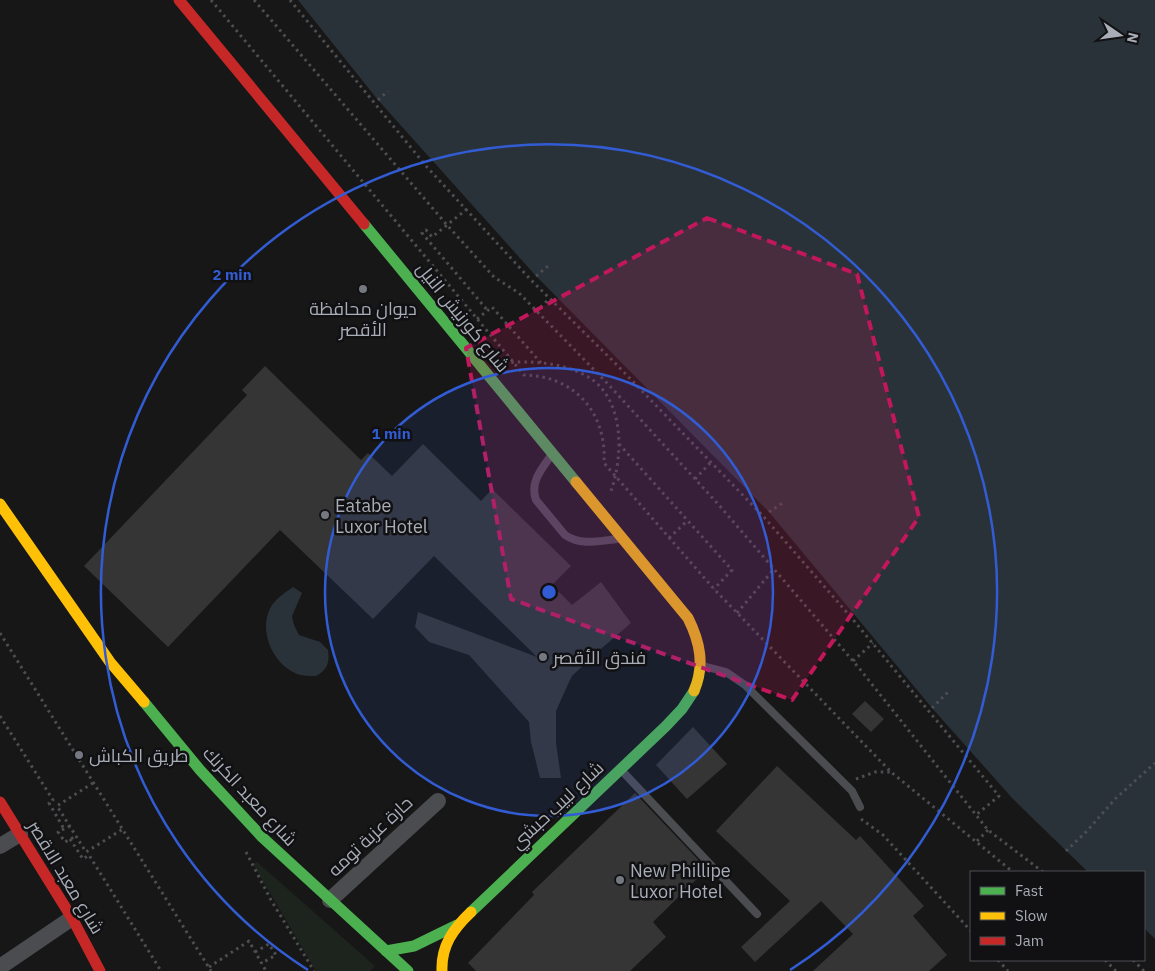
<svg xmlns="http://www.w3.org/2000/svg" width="1155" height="971" viewBox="0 0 1155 971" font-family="'IBM Plex Sans',Cairo,sans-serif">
  <rect width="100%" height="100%" fill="#171717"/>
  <path fill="#1d241e" d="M257 862 375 966 370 971H316L253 864Z"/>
  <g fill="#2a3239">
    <path d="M298 0H1155V939L1144 928V872H1088L1013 799 932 708 769 512 536 276 378 100Z"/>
    <path d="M293 587 302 593 292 616 294 625 299 635 320 642 328 650C330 663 327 670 316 676 310 676 303 676 297 674 272 664 257 628 272 605 278 597 286 592 293 587Z"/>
  </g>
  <g fill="#353536">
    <path d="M265 366 361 460 368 453 392 476 423 444 481 501 492 489 571 566 552 585 572 605 601 582 631 623 595 654 572 676 569 682 556 711V743L561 778H540L531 742 529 722 469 655 429 642 415 627 418 612 537 657 434 556 373 619 280 530 168 647 84 566 247 395 242 390Z"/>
    <path d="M865 701 884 719 871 732 852 714Z"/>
    <path d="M693 727 727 764 687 799 656 765Z"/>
    <path d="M777 766 856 840 860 836 924 906 913 916 947 955 929 971H813L853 934 821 901 755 962 741 947 790 901 716 831Z"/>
    <path d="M635 793 707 869 653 922 666 937 630 971H476L468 963 534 895 532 892Z"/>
  </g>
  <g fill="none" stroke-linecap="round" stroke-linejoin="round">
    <g stroke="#4d4e52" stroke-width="3" stroke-dasharray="2.5 4" stroke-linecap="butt">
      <path d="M211 0 524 375C575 376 607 413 604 463L714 589 891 772 1013 872"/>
      <path d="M254 0 447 225 494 277 519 293 607 383 718 504 859 668 988 830 1043 872"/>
      <path d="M290 0 426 166 531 280 613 361 763 516 850 616 999 796 976 815"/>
      <path d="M378 100 388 91"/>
      <path d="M467 209 432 237 426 230 422 233 488 311"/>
      <path d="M536 276 548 266"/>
      <path d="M536 312 549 299"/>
      <path d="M477 319 492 307 541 363"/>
      <path d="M505 363C532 360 566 363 590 378 625 401 623 457 611 491"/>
      <path d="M619 444 732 570 714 589"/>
      <path d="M695 479 711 462"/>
      <path d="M769 512 784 502"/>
      <path d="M669 538 687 521"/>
      <path d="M737 613 774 569"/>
      <path d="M0 633 211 971"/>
      <path d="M853 661 873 643"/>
      <path d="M932 708 948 692"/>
      <path d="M0 716 53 800 49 803 64 829"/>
      <path d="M856 779 875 772H891"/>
      <path d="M93 783 57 806 86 852 123 829"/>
      <path d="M861 819 883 835 971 931"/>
      <path d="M70 826 58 832 65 842 76 836"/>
      <path d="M70 839 83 859 89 855 161 971"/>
      <path d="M977 841 988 830"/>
      <path d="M1066 851 1087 831 1115 799 1155 763"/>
      <path d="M246 852 271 900 314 971"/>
      <path d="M255 952 269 944 276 955 262 963"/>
      <path d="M998 960 1008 971"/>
      <path d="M1105 960 1116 971"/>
      <path d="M1133 960 1144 971"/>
      <path d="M209 967 249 941 266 971"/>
    </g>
    <g stroke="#4b4c50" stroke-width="8">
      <path d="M550 457C540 471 530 483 536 500L565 535C581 546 599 541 617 539"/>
      <path d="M703 666 726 672 745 685 852 791 860 807"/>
      <path d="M624 773 757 914"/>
    </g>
    <g stroke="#4b4c50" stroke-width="16">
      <path d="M0 846 20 834"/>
      <path d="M330 900 438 801"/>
      <path d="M0 967 72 918"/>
    </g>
    <g stroke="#4caf50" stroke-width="11">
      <path d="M364 224 576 482"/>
      <path d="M144 702 200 770 262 837 408 971"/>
      <path d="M471 912 666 726 682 709 694 691"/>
      <path d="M386 951 414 946 457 925"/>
    </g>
    <g stroke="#ffc107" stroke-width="11">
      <path d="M576 482 688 618C700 642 705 665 694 691"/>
      <path d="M0 504 110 662 144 702"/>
      <path d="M442 971C441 946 453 929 471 912"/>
    </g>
    <g stroke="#c62828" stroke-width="11">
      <path d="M179 0 364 224"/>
      <path d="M0 802 72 918 100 971"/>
    </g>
  </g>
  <path fill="#c2185b" fill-opacity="0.2" stroke="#c2185b" stroke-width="4" stroke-dasharray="10 6" stroke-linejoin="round" d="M707 218 857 274 919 517 792 700 511 599 466 348Z"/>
  <circle cx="549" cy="592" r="224" fill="#325cd3" fill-opacity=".12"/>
  <g fill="none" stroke="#325cd3" stroke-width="2.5">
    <circle cx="549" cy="592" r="224"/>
    <path d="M308 970A448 448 0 1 1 790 970"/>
  </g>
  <g fill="#757880" stroke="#111113" stroke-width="2">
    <circle cx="363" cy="289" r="5"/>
    <circle cx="325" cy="515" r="5"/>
    <circle cx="543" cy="657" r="5"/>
    <circle cx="79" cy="755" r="5"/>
    <circle cx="620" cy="880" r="5"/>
  </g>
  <g text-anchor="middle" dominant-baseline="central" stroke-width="5" stroke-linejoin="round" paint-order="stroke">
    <g font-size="18" fill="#a8adb8" stroke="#111113" text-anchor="start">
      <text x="363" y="308" text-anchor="middle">ديوان محافظة<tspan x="363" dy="21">الأقصر</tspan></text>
      <text x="335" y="505">Eatabe<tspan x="335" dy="21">Luxor Hotel</tspan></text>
      <text x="553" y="657">فندق الأقصر</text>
      <text x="89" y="755">طريق الكباش</text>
      <text x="630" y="870">New Phillipe<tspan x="630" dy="21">Luxor Hotel</tspan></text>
    </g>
    <g font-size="18" fill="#a8adb8" stroke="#111113">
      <text transform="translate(463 317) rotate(51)">شارع كورنيش النيل</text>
      <text transform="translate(250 796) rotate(47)">شارع معبد الكرنك</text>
      <text transform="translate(557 805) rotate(-43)">شارع لبيب حبشي</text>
      <text transform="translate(370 836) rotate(-43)">حارة عزبة تومه</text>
      <text transform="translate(66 877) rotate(59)">شارع معبد الاقصر</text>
    </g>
  </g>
  <circle cx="549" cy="592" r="8" fill="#325cd3" stroke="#111113" stroke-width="2.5"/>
  <g font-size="15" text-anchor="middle" font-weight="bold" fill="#325cd3" stroke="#111113" stroke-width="5" stroke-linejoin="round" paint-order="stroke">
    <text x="232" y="280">2 min</text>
    <text x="391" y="439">1 min</text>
  </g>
  <rect x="970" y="871" width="175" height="90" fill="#111113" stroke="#4d4f55"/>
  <rect x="980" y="887" width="25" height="8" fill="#4caf50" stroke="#4d4f55"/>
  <text x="1015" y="896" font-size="15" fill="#a8adb8">Fast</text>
  <rect x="980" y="912" width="25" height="8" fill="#ffc107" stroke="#4d4f55"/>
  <text x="1015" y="921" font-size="15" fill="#a8adb8">Slow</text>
  <rect x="980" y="937" width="25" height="8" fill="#c62828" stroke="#4d4f55"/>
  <text x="1015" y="946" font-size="15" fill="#a8adb8">Jam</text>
  <g transform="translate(1120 35) rotate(103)" stroke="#111113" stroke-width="4" paint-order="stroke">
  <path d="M0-4L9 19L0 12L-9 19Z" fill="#a8adb8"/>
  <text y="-8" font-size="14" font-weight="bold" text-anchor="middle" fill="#a8adb8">N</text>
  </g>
</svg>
